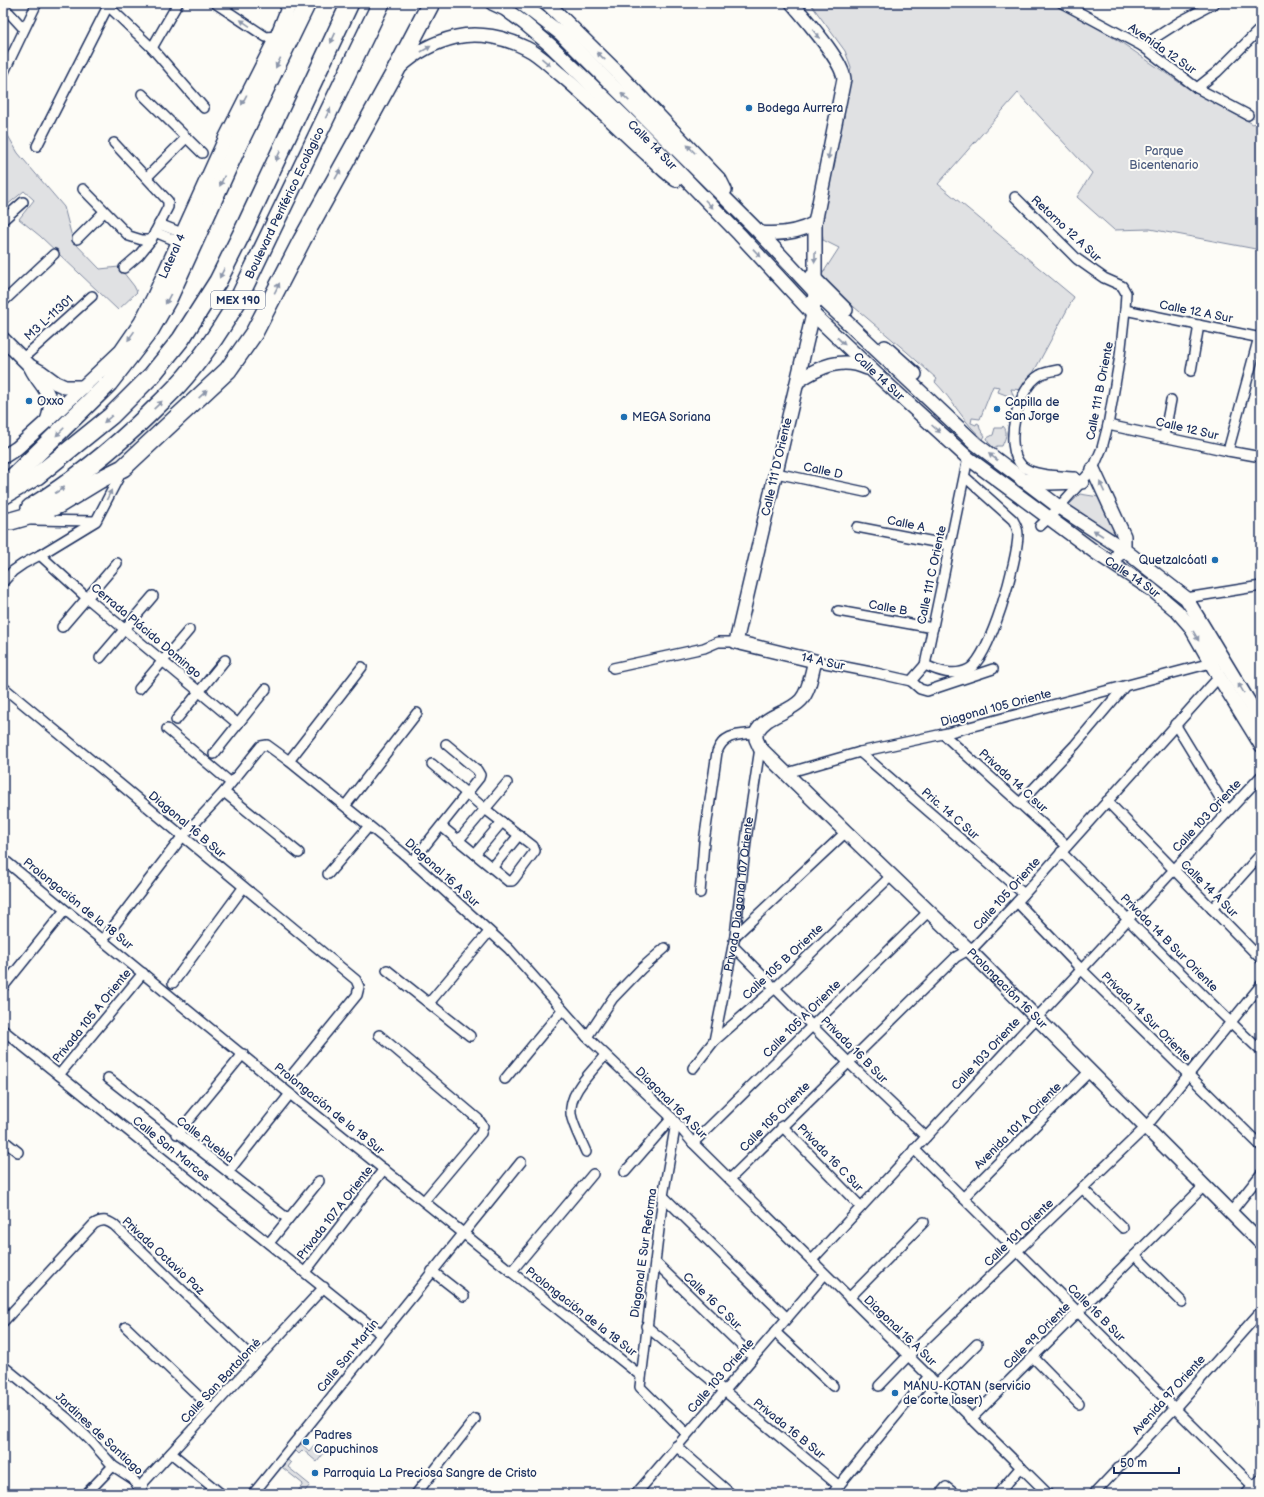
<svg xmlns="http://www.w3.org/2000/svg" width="1264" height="1497" viewBox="0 0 1264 1497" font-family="'Balsamiq Sans',sans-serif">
  <rect width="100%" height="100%" fill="#fdfcf7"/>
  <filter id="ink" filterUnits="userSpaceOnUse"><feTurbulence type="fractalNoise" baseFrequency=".025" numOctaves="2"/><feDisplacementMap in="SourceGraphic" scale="8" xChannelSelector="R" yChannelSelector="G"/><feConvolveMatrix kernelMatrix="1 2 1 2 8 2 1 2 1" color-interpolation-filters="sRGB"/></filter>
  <g filter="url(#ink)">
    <g fill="#e0e1e3" stroke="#7e88a0">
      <path d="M810 3H1057L1122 43 1186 87 1253 124 1261 120V250L1150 229 1114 230 1077 197 1092 173 1018 93 938 184 1074 297 1024 390 1011 389 1014 398 998 392 1000 387 993 386 980 419 972 418 971 423 976 425 977 423 979 424 980 429 985 436 983 439C964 423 953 400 935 382L937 379 907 352 827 284 821 276 839 248 823 240 821 216 851 67 845 51Z"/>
      <path d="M3 127 18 153 64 207 73 241 100 269 119 267 134 286 137 292 118 310 40 236 19 219 34 200 24 191 6 206 3 203Z"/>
      <path d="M1003 426C1009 432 1005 439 1002 446H997L994 448 988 442 987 438 993 435 995 428H1002Z"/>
      <path d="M1080 494 1099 497 1121 542 1068 506Z"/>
      <path d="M297 1440 309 1451 314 1445 324 1453 317 1462 303 1450 299 1454 291 1446Z"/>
      <path d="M284 1457 291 1463 288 1467 310 1485 305 1491 308 1494H302L298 1491 303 1484 278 1464Z"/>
    </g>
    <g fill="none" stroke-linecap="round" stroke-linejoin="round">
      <defs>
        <g id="street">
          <path d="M105 3 152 48 204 108"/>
          <path d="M215 3 266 37 277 36 281 37"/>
          <path d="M1062 3 1142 46 1197 88 1248 115"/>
          <path d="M3 6 24 29"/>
          <path d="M1142 46 1181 21 1215 3"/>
          <path d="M152 48 178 3"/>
          <path d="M3 74 37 3"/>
          <path d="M1197 88 1217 72 1261 28"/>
          <path d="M142 94 202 153"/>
          <path d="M114 143 168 201V207L151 240 139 255 124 268"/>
          <path d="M37 146 108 6"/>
          <path d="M147 177 186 138"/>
          <path d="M83 189 129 236 142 240H151"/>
          <path d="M1015 197 1077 259 1104 278 1122 286 1126 293 1125 310 1120 356 1108 425 1102 448 1093 469 1049 518 1040 526"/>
          <path d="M3 220 23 202"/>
          <path d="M159 224 182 233"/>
          <path d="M155 232 179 242"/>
          <path d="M77 239 104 212"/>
          <path d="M3 302 54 254"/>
          <path d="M1125 310 1261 338"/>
          <path d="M22 359 92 296"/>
          <path d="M1058 370C1052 371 1045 372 1040 375 1018 387 1002 446 1022 466 1033 476 1060 476 1075 477"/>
          <path d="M1191 371 1199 325"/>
          <path d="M1108 425 1228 451 1261 457"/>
          <path d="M1164 436 1171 400"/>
          <path d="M1228 451 1259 337"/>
          <path d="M968 458 925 665 911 681 920 689 927 691 993 669"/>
          <path d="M776 473 865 492"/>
          <path d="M32 520 95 521"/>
          <path d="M857 527 950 545"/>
          <path d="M40 555 87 598 238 724"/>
          <path d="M3 582 13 571 23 564 40 555 96 521 122 471"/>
          <path d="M1186 598 1261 586"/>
          <path d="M838 611 933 628"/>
          <path d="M62 627 117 563"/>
          <path d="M100 658 153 596"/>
          <path d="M815 661 876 673 911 681"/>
          <path d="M925 665C938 671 954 677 969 669 990 658 1018 559 1018 534 1018 529 1016 525 1013 520L965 477"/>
          <path d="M613 668 704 648 718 642H736"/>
          <path d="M3 687 356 980 359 987 357 995 291 1076"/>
          <path d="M139 689 189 630"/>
          <path d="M176 720 225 660"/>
          <path d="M1175 724 1228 811"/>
          <path d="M167 729 231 783"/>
          <path d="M943 734 1067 846"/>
          <path d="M860 752 1024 894"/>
          <path d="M214 754 266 689"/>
          <path d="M289 761 362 667"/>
          <path d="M432 764 485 809 533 846 535 851 514 879 512 881H508L441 826"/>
          <path d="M787 773 860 752 943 734 1211 663"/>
          <path d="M224 792 299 853"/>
          <path d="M1107 801 1261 959"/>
          <path d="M1019 804 1075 745 1125 686"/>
          <path d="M345 806 417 713"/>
          <path d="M458 841 507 783"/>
          <path d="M1061 852C1128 918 1192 987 1261 1051"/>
          <path d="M475 854 502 822"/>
          <path d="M3 859 290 1094 641 1376"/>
          <path d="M412 862 479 778 480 775 477 770 446 744"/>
          <path d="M492 868 519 835"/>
          <path d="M328 874 369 826"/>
          <path d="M700 893 704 842 717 752C724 733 739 735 756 733"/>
          <path d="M1017 902 1081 969 1261 1146"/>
          <path d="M1212 909 1261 854"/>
          <path d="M735 936 846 832"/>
          <path d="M103 940 182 837 224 792 261 746 267 745 289 761 405 855 509 949 587 1037 672 1118 693 1143 1048 1494"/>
          <path d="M733 946 848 1062 926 1137"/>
          <path d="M387 970 470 1036"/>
          <path d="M173 983 243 888"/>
          <path d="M3 987 65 910"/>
          <path d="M429 1003 489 932"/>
          <path d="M3 1030 381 1334"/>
          <path d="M379 1035 478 1119 483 1126 481 1133 424 1201"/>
          <path d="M587 1037 613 998 641 969 665 948"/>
          <path id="s1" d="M714 1041 735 936 747 833 760 748"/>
          <path d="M693 1068 714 1041 775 988 891 876"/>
          <path d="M59 1075 143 973"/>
          <path d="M108 1078 288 1219"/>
          <path d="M505 1079 562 1010"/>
          <path d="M676 1123 663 1196 640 1387 687 1434"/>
          <path d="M782 1126 861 1207"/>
          <path d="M177 1134 243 1054"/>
          <path d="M3 1140 18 1152"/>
          <path d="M693 1143 928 912"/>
          <path d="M914 1149 1261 1494"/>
          <path d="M586 1152C581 1140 573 1126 571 1114 568 1092 593 1071 605 1055"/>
          <path d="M228 1172 290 1094"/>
          <path d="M625 1172 672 1118"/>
          <path d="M730 1179 956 957 975 946 1017 902 1219 677"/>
          <path d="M1082 1188 1123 1228"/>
          <path d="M663 1196 787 1318"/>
          <path d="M963 1198 1090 1071"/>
          <path d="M1231 1212 1261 1174"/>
          <path d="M269 1243 319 1181"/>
          <path d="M1135 1255 1182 1302"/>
          <path d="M812 1260 1261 776"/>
          <path d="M655 1262 753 1357"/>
          <path d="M432 1271 464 1296"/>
          <path d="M305 1272 384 1169"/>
          <path d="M511 1272 593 1174"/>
          <path d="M849 1298 924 1222"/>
          <path d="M3 1322 94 1224C102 1219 107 1220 114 1225L256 1361"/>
          <path d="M646 1326 839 1486"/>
          <path d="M126 1327 212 1409"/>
          <path d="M775 1332 833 1386"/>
          <path d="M1033 1357 1079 1404"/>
          <path d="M3 1366 67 1418 90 1440 113 1466 133 1479 143 1494"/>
          <path d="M937 1384 977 1344"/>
          <path d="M879 1386 908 1356 1146 1127 1261 985"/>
          <path d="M1260 1404 1261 1405"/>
          <path d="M971 1419 1204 1186"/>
          <path d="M676 1446 731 1494"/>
          <path d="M171 1453 221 1494"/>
          <path d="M86 1494 113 1466"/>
          <path d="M139 1494 144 1482 324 1287"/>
          <path d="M253 1494 521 1162"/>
          <path d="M416 1494 475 1419"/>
          <path d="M636 1494 825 1274"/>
          <path d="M832 1494 929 1376"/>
          <path d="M940 1494 946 1487 955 1494"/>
          <path d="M998 1494 1021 1467"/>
          <path d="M1094 1494 1175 1408 1261 1311"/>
          <path d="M1246 1494 1261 1479"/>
        </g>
        <g id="secondary">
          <path id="s2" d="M492 3 505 9 524 23 550 45 643 135 739 234 813 314 874 372 968 458 1095 552 1151 589 1177 611 1190 626 1219 677 1261 745"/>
          <path d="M521 3 560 33 760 233 815 292 976 444 1059 507 1123 549 1186 598 1261 722"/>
          <path d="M547 3 616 71 720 180 725 190"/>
          <path id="s3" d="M792 3C806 20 842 60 844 79L815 223V292L813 314 736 642 815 661C811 674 810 690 801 700 788 714 766 714 756 733V739L760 748 846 832 969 950 1261 1243"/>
          <path d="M400 67C416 52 435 42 456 37 479 32 505 37 526 48 539 54 549 65 560 74 591 100 619 129 649 156 657 164 666 173 676 180"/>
          <path d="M760 233C780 235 797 233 815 223"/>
          <path d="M812 276 846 310"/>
          <path d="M3 339 30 366 41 372 56 383 65 387H84"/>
          <path d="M885 347 915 374"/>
          <path d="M31 368C42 390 57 393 47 421"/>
          <path d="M798 381C819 367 842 356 867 368"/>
          <path id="s4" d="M3 457 17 448 47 421 121 351 141 322 153 298 226 137 277 36 290 3"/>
          <path d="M1093 469 1124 536V545L1118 555"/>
          <path d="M1022 480 1049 483 1082 482"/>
        </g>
        <g id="highway">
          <path d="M3 487 109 383 150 330 169 297 239 143 307 3"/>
          <path d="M3 496 37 476 111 416 152 375 181 339 218 281 243 231 350 3"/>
          <path id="s5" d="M30 508C75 480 111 451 149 414 159 404 170 394 179 384 202 359 220 331 237 302L381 3"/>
          <path d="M11 521 39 513 58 505 99 480 123 468 228 370 254 333 302 240 395 72 431 3"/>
        </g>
      </defs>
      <use href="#street" stroke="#1b2f5e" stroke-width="12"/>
      <use href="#secondary" stroke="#1b2f5e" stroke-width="16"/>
      <use href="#highway" stroke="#1b2f5e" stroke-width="20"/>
      <use href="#street" stroke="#fdfcf7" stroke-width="9"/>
      <use href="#secondary" stroke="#fdfcf7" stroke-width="13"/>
      <use href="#highway" stroke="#fdfcf7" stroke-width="17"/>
    </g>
    <defs><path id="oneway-solid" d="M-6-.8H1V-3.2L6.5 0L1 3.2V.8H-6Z"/></defs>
    <g fill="#8c96aa">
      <use href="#oneway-solid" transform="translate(245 23) rotate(-146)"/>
      <use href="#oneway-solid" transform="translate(816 34) rotate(52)"/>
      <use href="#oneway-solid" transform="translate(333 38) rotate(115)"/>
      <use href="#oneway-solid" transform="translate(426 49) rotate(-30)"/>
      <use href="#oneway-solid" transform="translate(601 56) rotate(-136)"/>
      <use href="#oneway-solid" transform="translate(546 62) rotate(40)"/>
      <use href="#oneway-solid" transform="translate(278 63) rotate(116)"/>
      <use href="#oneway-solid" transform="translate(625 97) rotate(-136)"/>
      <use href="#oneway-solid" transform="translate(244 100) rotate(117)"/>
      <use href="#oneway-solid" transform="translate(328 113) rotate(-64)"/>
      <use href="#oneway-solid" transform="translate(691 149) rotate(-134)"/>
      <use href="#oneway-solid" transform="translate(829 154) rotate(102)"/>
      <use href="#oneway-solid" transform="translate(278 156) rotate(115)"/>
      <use href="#oneway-solid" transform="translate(338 174) rotate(-61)"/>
      <use href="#oneway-solid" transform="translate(222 181) rotate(114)"/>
      <use href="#oneway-solid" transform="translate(709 204) rotate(46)"/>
      <use href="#oneway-solid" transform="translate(757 253) rotate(47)"/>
      <use href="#oneway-solid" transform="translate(815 257) rotate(91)"/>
      <use href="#oneway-solid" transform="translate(222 273) rotate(117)"/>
      <use href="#oneway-solid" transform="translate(277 288) rotate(-63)"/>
      <use href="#oneway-solid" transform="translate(168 299) rotate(118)"/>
      <use href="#oneway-solid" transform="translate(131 336) rotate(125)"/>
      <use href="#oneway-solid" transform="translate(841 341) rotate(44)"/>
      <use href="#oneway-solid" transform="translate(203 394) rotate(-43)"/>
      <use href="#oneway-solid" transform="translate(158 405) rotate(-44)"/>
      <use href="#oneway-solid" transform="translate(108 419) rotate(139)"/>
      <use href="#oneway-solid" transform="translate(936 429) rotate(42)"/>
      <use href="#oneway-solid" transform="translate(60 432) rotate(135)"/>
      <use href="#oneway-solid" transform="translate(993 457) rotate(-142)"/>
      <use href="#oneway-solid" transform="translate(1102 487) rotate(-115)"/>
      <use href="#oneway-solid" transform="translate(60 490) rotate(-33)"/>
      <use href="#oneway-solid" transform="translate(109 495) rotate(-63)"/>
      <use href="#oneway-solid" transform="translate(1098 533) rotate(-147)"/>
      <use href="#oneway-solid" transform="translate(1196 636) rotate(60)"/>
      <use href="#oneway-solid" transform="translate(1241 688) rotate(-121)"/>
    </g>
  </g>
  <g fill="#1f6fb2" stroke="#fdfcf7" stroke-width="1.5">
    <circle cx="749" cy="108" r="4"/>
    <circle cx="29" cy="401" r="4"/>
    <circle cx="997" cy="409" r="4"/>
    <circle cx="624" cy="417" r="4"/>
    <circle cx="1215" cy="560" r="4"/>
    <circle cx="895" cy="1393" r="4"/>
    <circle cx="306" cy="1442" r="4"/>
    <circle cx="315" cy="1473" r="4"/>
  </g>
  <g text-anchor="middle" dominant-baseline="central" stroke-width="4" stroke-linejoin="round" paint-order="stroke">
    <rect fill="#fdfcf7" stroke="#5f6c8c" stroke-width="1" x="211" y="291" width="54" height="18" rx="3"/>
    <g font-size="11" font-weight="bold" fill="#1b2f5e">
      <text x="238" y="300">MEX 190</text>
    </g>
    <g font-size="12" fill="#1b2f5e" stroke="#fdfcf7">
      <text transform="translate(1162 49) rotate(35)">Avenida 12 Sur</text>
      <text stroke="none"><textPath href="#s2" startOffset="215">Calle 14 Sur</textPath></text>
      <text stroke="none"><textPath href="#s5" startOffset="405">Boulevard Periférico Ecológico</textPath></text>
      <text transform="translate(1066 229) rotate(43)">Retorno 12 A Sur</text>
      <text stroke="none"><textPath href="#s4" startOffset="267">Lateral 4</textPath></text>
      <text transform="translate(1196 312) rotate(11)">Calle 12 A Sur</text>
      <text transform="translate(49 318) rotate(-42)">M3 L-11301</text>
      <text stroke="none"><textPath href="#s2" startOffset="539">Calle 14 Sur</textPath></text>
      <text transform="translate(1100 391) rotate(-79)">Calle 111 B Oriente</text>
      <text transform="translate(1187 429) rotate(13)">Calle 12 Sur</text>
      <text transform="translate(777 467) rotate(-77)">Calle 111 D Oriente</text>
      <text transform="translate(823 471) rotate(12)">Calle D</text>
      <text transform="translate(906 524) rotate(11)">Calle A</text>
      <text transform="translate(932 575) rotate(-78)">Calle 111 C Oriente</text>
      <text stroke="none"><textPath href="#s2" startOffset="863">Calle 14 Sur</textPath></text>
      <text transform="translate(888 608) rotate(10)">Calle B</text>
      <text transform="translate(146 631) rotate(40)">Cerrada Plácido Domingo</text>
      <text transform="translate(823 662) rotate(12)">14 A Sur</text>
      <text transform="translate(996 708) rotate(-15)">Diagonal 105 Oriente</text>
      <text transform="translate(1013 781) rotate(42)">Privada 14 C sur</text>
      <text transform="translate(950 814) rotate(41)">Pric. 14 C Sur</text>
      <text transform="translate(1207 816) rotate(-47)">Calle 103 Oriente</text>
      <text transform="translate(187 825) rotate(40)">Diagonal 16 B Sur</text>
      <text transform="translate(442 873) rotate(42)">Diagonal 16 A Sur</text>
      <text transform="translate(1209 889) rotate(45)">Calle 14 A Sur</text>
      <text stroke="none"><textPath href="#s1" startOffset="149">Privada Diagonal 107 Oriente</textPath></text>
      <text transform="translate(1007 894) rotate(-48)">Calle 105 Oriente</text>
      <text transform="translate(78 904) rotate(39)">Prolongación de la 18 Sur</text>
      <text transform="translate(1169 943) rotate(45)">Privada 14 B Sur Oriente</text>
      <text transform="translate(783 962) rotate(-43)">Calle 105 B Oriente</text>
      <text stroke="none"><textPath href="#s3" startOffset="1208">Prolongación 16 Sur</textPath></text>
      <text transform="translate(92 1016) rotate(-51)">Privada 105 A Oriente</text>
      <text transform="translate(1146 1017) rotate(45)">Privada 14 Sur Oriente</text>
      <text transform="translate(802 1019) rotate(-45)">Calle 105 A Oriente</text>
      <text transform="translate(854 1050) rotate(45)">Privada 16 B Sur</text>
      <text transform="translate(986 1054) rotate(-47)">Calle 103 Oriente</text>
      <text transform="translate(671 1103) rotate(45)">Diagonal 16 A Sur</text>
      <text transform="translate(329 1109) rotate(39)">Prolongación de la 18 Sur</text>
      <text transform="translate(775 1117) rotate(-45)">Calle 105 Oriente</text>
      <text transform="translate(1018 1126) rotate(-45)">Avenida 101 A Oriente</text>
      <text transform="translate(205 1140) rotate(37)">Calle Puebla</text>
      <text transform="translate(171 1149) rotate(39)">Calle San Marcos</text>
      <text transform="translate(830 1158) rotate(46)">Privada 16 C Sur</text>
      <text transform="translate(335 1213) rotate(-52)">Privada 107 A Oriente</text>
      <text transform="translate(1019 1233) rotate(-44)">Calle 101 Oriente</text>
      <text transform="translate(644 1253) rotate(-82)">Diagonal E Sur Reforma</text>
      <text transform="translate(163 1256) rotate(43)">Privada Octavio Paz</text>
      <text transform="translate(712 1301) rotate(44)">Calle 16 C Sur</text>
      <text transform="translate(581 1312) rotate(38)">Prolongación de la 18 Sur</text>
      <text transform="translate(1096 1313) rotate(45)">Calle 16 B Sur</text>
      <text transform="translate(900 1331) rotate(44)">Diagonal 16 A Sur</text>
      <text transform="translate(1037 1336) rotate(-45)">Calle 99 Oriente</text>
      <text transform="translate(348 1356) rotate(-51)">Calle San Martín</text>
      <text transform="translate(721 1376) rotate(-49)">Calle 103 Oriente</text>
      <text transform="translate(221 1381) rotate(-47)">Calle San Bartolomé</text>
      <text transform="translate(1169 1395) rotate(-48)">Avenida 97 Oriente</text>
      <text transform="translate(789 1429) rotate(39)">Privada 16 B Sur</text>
      <text transform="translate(99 1434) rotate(43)">Jardines de Santiago</text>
    </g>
    <g font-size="12" fill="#1b2f5e" stroke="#fdfcf7" text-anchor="start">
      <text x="757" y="108">Bodega Aurrera</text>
      <text x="37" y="401">Oxxo</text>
      <text x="1005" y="402">Capilla de<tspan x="1005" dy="14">San Jorge</tspan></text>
      <text x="632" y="417">MEGA Soriana</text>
      <text x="1207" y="560" text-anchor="end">Quetzalcóatl</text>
      <text x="903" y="1386">MANU-KOTAN (servicio<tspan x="903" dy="14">de corte laser)</tspan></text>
      <text x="314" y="1435">Padres<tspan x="314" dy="14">Capuchinos</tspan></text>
      <text x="323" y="1473">Parroquia La Preciosa Sangre de Cristo</text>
    </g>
    <g font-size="12" fill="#4c5c7f" stroke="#fdfcf7">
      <text x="1164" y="151">Parque<tspan x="1164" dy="14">Bicentenario</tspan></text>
    </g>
  </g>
  <rect width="1264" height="1497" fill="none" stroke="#fdfcf7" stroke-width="16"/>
  <rect x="8" y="8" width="1248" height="1481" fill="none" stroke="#1b2f5e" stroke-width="1.5" filter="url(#ink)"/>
  <path d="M1114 1467v6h65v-6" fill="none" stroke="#1b2f5e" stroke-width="2"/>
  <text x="1120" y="1467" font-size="12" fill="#1b2f5e" stroke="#fdfcf7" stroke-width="3" paint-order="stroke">50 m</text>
</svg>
